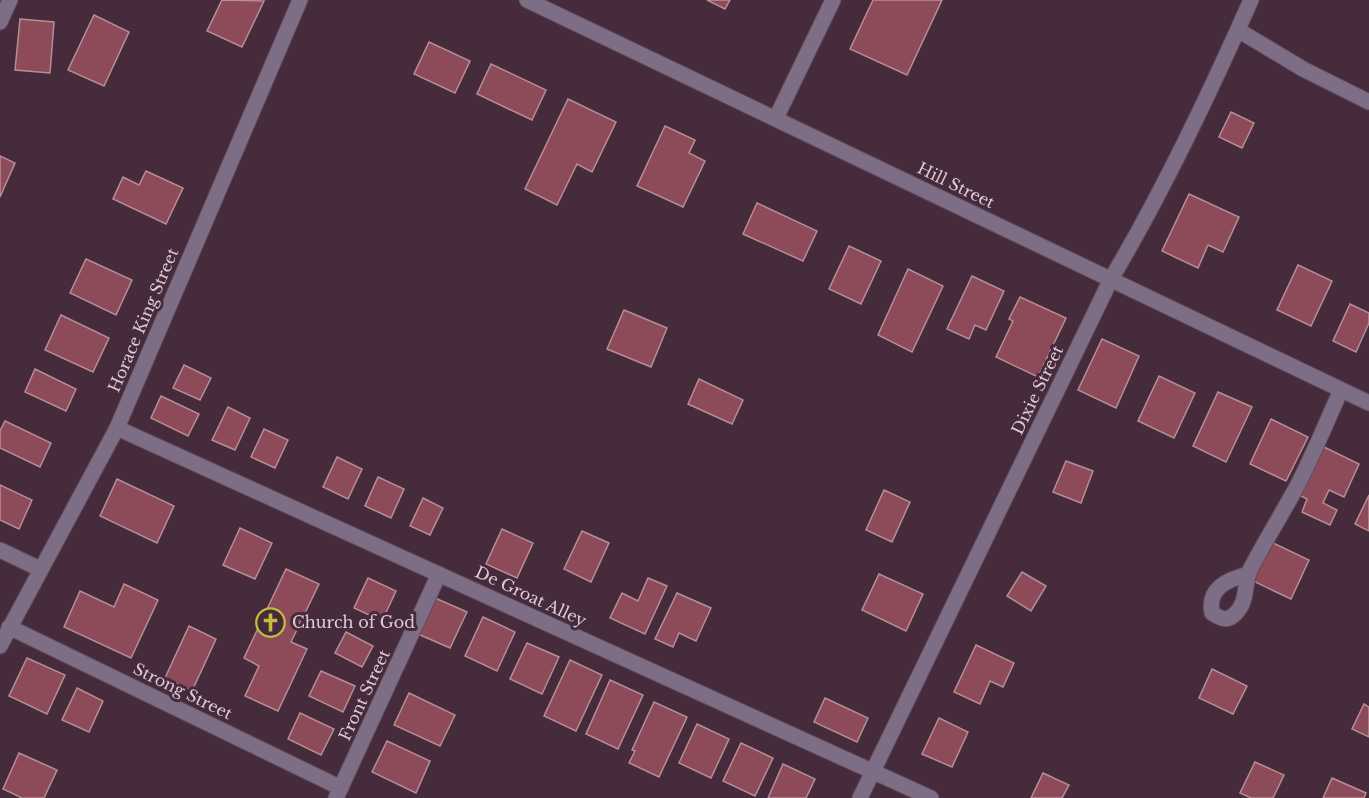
<svg xmlns="http://www.w3.org/2000/svg" width="1369" height="798" viewBox="0 0 1369 798" font-family="'Libre Baskerville',serif">
  <rect width="100%" height="100%" fill="#462b3c"/>
  <g fill="#8d4a59" stroke="#b68e95" stroke-width="1.5">
    <path d="M222 0 264 1 242 47 207 31Z"/>
    <path d="M707 0H730L725 9Z"/>
    <path d="M873 0H942L907 75 850 49Z"/>
    <path d="M94 15 129 32 104 86 68 70Z"/>
    <path d="M20 19 54 22 50 73 15 70Z"/>
    <path d="M429 42 470 61 455 93 414 74Z"/>
    <path d="M491 64 546 90 532 120 477 94Z"/>
    <path d="M568 99 616 122 592 172 577 164 557 205 525 189Z"/>
    <path d="M1231 112 1254 123 1242 148 1219 137Z"/>
    <path d="M665 126 695 140 689 153 705 161 683 207 637 186Z"/>
    <path d="M0 156 15 163 0 197Z"/>
    <path d="M146 171 183 188 166 224 113 199 123 177 139 185Z"/>
    <path d="M1189 194 1239 217 1223 252 1208 245 1198 268 1162 251Z"/>
    <path d="M757 203 817 231 803 261 743 234Z"/>
    <path d="M849 246 881 261 861 304 829 289Z"/>
    <path d="M86 259 132 280 116 315 70 293Z"/>
    <path d="M1298 265 1332 281 1311 326 1277 310Z"/>
    <path d="M908 269 943 286 912 352 878 335Z"/>
    <path d="M972 276 1004 291 986 330 975 325 969 339 947 329Z"/>
    <path d="M1020 297 1066 318 1038 377 996 357 1013 321 1009 319Z"/>
    <path d="M1350 304 1369 313V323L1356 352 1333 341Z"/>
    <path d="M624 310 667 328 651 367 607 349Z"/>
    <path d="M61 315 109 338 93 372 45 350Z"/>
    <path d="M1102 339 1139 356 1116 408 1078 390Z"/>
    <path d="M184 365 211 378 200 400 173 388Z"/>
    <path d="M35 369 76 389 66 411 25 392Z"/>
    <path d="M1159 376 1195 393 1174 438 1138 421Z"/>
    <path d="M699 379 743 400 732 424 688 404Z"/>
    <path d="M1218 392 1252 407 1226 462 1193 446Z"/>
    <path d="M161 396 199 414 188 436 151 418Z"/>
    <path d="M228 407 250 418 235 450 212 440Z"/>
    <path d="M1271 419 1308 437 1286 481 1250 464Z"/>
    <path d="M5 421 51 443 40 467 0 448V431Z"/>
    <path d="M264 429 288 440 275 468 251 457Z"/>
    <path d="M1320 445 1359 464 1344 497 1329 490 1323 503 1337 510 1330 525 1302 512 1307 499 1297 494Z"/>
    <path d="M337 457 362 469 348 499 323 487Z"/>
    <path d="M1066 461 1093 471 1081 503 1053 492Z"/>
    <path d="M378 477 404 489 391 518 365 506Z"/>
    <path d="M117 479 174 506 157 543 100 516Z"/>
    <path d="M0 485 32 500 19 529 0 520Z"/>
    <path d="M884 490 910 502 892 542 866 530Z"/>
    <path d="M1369 495V531L1355 524Z"/>
    <path d="M423 498 443 508 430 535 410 526Z"/>
    <path d="M240 528 272 543 255 579 223 565Z"/>
    <path d="M502 529 533 543 517 578 486 564Z"/>
    <path d="M582 531 609 543 591 582 564 569Z"/>
    <path d="M1271 542 1309 560 1291 599 1253 581Z"/>
    <path d="M286 569 319 584 291 642 307 649 278 711 245 696 259 666 244 658Z"/>
    <path d="M1022 572 1046 586 1031 611 1007 596Z"/>
    <path d="M879 574 923 594 906 631 862 610Z"/>
    <path d="M368 578 396 591 382 621 354 608Z"/>
    <path d="M648 578 667 586 645 634 610 618 622 593 638 601Z"/>
    <path d="M124 584 158 600 131 658 64 627 80 591 114 607Z"/>
    <path d="M677 593 711 608 696 641 679 633 673 647 655 639Z"/>
    <path d="M435 598 467 612 450 648 418 634Z"/>
    <path d="M483 617 515 632 497 671 465 656Z"/>
    <path d="M189 626 216 639 192 691 165 678Z"/>
    <path d="M346 632 373 646 362 667 335 653Z"/>
    <path d="M527 643 559 657 542 694 510 679Z"/>
    <path d="M976 645 1014 663 1003 687 990 681 980 704 954 692Z"/>
    <path d="M27 658 65 675 47 714 9 696Z"/>
    <path d="M570 660 602 675 576 731 544 716Z"/>
    <path d="M1212 669 1247 686 1233 714 1199 698Z"/>
    <path d="M321 671 355 686 343 712 309 696Z"/>
    <path d="M610 680 643 695 618 749 586 734Z"/>
    <path d="M77 688 103 701 89 732 62 720Z"/>
    <path d="M409 693 455 715 440 746 394 725Z"/>
    <path d="M825 698 868 718 857 742 814 722Z"/>
    <path d="M654 702 687 717 659 777 629 763 635 751 632 750Z"/>
    <path d="M1364 704 1369 707V737L1352 729Z"/>
    <path d="M300 713 334 729 321 755 288 739Z"/>
    <path d="M939 718 968 732 952 767 922 754Z"/>
    <path d="M697 724 729 739 711 778 679 763Z"/>
    <path d="M387 741 430 761 416 793 372 772Z"/>
    <path d="M741 743 773 758 755 796 723 781Z"/>
    <path d="M19 753 57 770 44 798H22L3 789Z"/>
    <path d="M1255 762 1284 775 1273 798H1251L1240 793Z"/>
    <path d="M783 764 815 779 806 798H768Z"/>
    <path d="M1043 773 1069 785 1062 798H1031Z"/>
    <path d="M1332 778 1366 793 1364 798H1323Z"/>
  </g>
  <g fill="none" stroke-linecap="round" stroke-linejoin="round">
    <defs>
      <g id="minor">
        <path d="M527 0 1369 403"/>
        <path d="M0 22 10 0"/>
        <path d="M1238 30 1303 69 1369 102"/>
        <path d="M776 118 833 0"/>
        <path d="M117 428 931 798"/>
        <path d="M0 550 40 569"/>
        <path d="M1249 574C1228 579 1207 588 1212 613 1221 619 1228 622 1236 613 1248 601 1244 584 1250 570 1264 543 1280 517 1295 490 1312 458 1326 423 1341 390"/>
        <path d="M9 627 341 788"/>
        <path d="M0 646 117 428 300 0"/>
        <path d="M336 798 439 574"/>
        <path d="M860 798 1111 279C1164 190 1209 95 1251 0"/>
      </g>
    </defs>
    <use href="#minor" stroke="#614858" stroke-width="17"/>
    <use href="#minor" stroke="#7e6e85" stroke-width="15"/>
  </g>
  <defs>
    <symbol id="church-ring" viewBox="-11 -11 22 22"><circle r="9.5" fill="#462b3c" stroke="#c2bd3f" stroke-width="1.5"/><path d="M-1.2-6h2.4v3.5h3.3v2.4h-3.3V6h-2.4V-.1h-3.3v-2.4h3.3Z" fill="#c2bd3f"/></symbol>
  </defs>
  <g fill-rule="evenodd">
    <use href="#church-ring" x="254" y="606" width="33" height="33"/>
  </g>
  <g text-anchor="middle" dominant-baseline="central" stroke-width="6" stroke-linejoin="round" paint-order="stroke">
    <g font-size="16" fill="#ddcbd6" stroke="#462b3c">
      <text transform="translate(956 185) rotate(26)">Hill Street</text>
      <text transform="translate(143 320) rotate(-67)">Horace King Street</text>
      <text transform="translate(1037 390) rotate(-64)">Dixie Street</text>
      <text transform="translate(531 596) rotate(25)">De Groat Alley</text>
      <text transform="translate(183 691) rotate(26)">Strong Street</text>
      <text transform="translate(364 695) rotate(-65)">Front Street</text>
    </g>
    <g font-size="16" fill="#ddcbd6" stroke="#462b3c" text-anchor="start">
      <text x="292" y="622">Church of God</text>
    </g>
  </g>
</svg>
